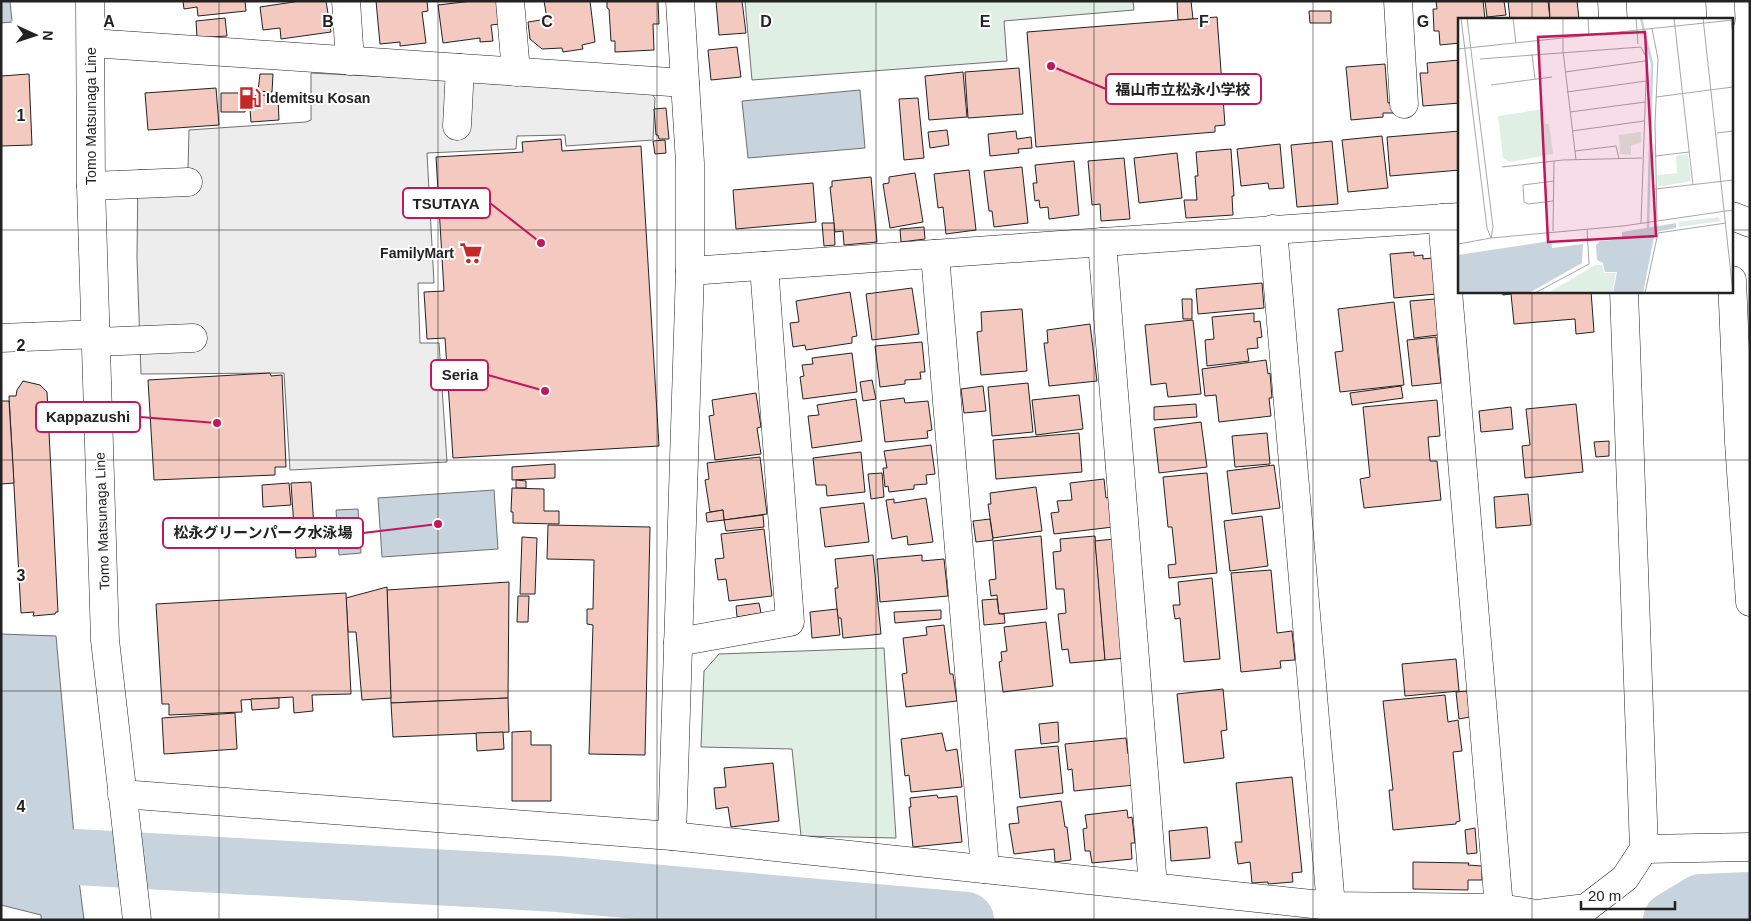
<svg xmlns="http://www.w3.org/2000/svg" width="1751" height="921" viewBox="0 0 1751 921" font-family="Arial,'Noto Sans JP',sans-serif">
  <rect width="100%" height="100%" fill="#fff"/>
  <g fill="#e0efe3" stroke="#6f6f6f">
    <path d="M745 1H1133L1134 10 1004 21 1007 61 752 80Z"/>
    <path d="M884 648 896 838 801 836 792 749 701 747 704 671 719 654Z"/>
  </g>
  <path fill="#ededed" stroke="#6f6f6f" d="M311 73 649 90 655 98 653 140 566 146 565 135 517 136 516 149 427 153 434 283H418L420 343H439L447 462 290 470 284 373 141 374 137 258 138 170 188 169 189 130 306 122 311 120Z"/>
  <g fill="#c7d3dd" stroke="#6f6f6f">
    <path d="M1 1H10L12 22 1 23Z"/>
    <path d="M860 90 865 148 748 158 742 101Z"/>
    <path d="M494 490 498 549 382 557 378 498Z"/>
    <path d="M358 509 361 553 339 555 336 510Z"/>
    <path d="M1 634 56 636 76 857 84 920H41V915L1 905Z"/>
  </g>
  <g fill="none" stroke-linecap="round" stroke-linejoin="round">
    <g stroke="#c7d3dd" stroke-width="56">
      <path d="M76 857 558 884 966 920"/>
      <path d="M1671 920 1701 902 1750 900"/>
    </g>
  </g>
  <g fill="#f3c9c0" stroke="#222">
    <path d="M183 1H245L246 11 198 16 197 7 184 9Z"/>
    <path d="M300 1H326L331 32 281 39 280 28 263 30 260 7Z"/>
    <path d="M376 1H427L428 11 422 12 426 43 400 46V42L380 44Z"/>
    <path d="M472 1H497L500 24 491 25 493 41 480 42V38L443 43 438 5Z"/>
    <path d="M544 1H590L595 42 582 45 583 49 563 52 562 48 542 49 530 39 528 22 547 19Z"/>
    <path d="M607 1H658L659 24H653L654 50 615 52V41H611L609 9 607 8Z"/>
    <path d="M716 1H742L746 33 719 35Z"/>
    <path d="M1177 1H1191L1193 19 1178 20Z"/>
    <path d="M1436 1H1483L1485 19H1460V43L1440 45 1439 31H1434L1433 9H1437Z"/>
    <path d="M1485 1H1504L1506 15 1487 17Z"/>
    <path d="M1508 1H1548L1550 19H1510Z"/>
    <path d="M1549 1H1577L1579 19H1550Z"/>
    <path d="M1309 11H1331V23H1310Z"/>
    <path d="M1217 17 1225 125 1215 126V132L1036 147 1027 32Z"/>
    <path d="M225 18 227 36 197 38 196 21Z"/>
    <path d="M737 47 741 77 711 80 708 50Z"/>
    <path d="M1460 60V103L1423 106 1420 73H1428L1427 63Z"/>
    <path d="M1385 64 1388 103 1393 102 1394 113H1383V117L1351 120 1346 67Z"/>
    <path d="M1019 68 1023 114 968 118 965 72Z"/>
    <path d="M963 72 967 117 929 120 925 76Z"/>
    <path d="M29 74 32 145 1 146V76Z"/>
    <path d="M260 74H273L272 92 258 91Z"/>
    <path d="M216 88 219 125 148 130 145 93Z"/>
    <path d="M221 93H244L245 112H221Z"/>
    <path d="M265 95 266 99 278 98 279 120 251 122 249 96Z"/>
    <path d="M918 98 924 158 904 160 899 99Z"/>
    <path d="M666 108 669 139H659L658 135H656L654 109Z"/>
    <path d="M947 130 949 145 930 148 928 132Z"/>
    <path d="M1016 131 1017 139 1031 137 1032 148 1018 149 1019 153 990 156 988 134Z"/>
    <path d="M1460 131V170L1390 176 1387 137Z"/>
    <path d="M1382 136 1388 188 1348 192 1342 140Z"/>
    <path d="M561 139 562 151 641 146 659 446 453 458 445 338 427 339 424 292 444 291 436 157 523 152 522 142Z"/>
    <path d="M665 140 666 153 655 154 653 141Z"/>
    <path d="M1332 141 1338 204 1297 207 1291 145Z"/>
    <path d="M1280 144 1284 188 1269 189 1268 183 1241 186 1237 149Z"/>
    <path d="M1231 149 1234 196H1232L1233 215 1186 218 1184 200H1197L1195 176H1198L1196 152Z"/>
    <path d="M1177 153 1182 198 1139 203 1134 158Z"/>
    <path d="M1124 158 1130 219 1101 221 1100 204 1092 205 1088 161Z"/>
    <path d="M1074 161 1079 215 1049 219 1048 207 1040 208 1039 200 1035 201 1033 183H1037L1035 165Z"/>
    <path d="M1022 167 1028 223 994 227 992 211H989L984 171Z"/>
    <path d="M969 170 976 230 946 234 943 207 938 208 934 174Z"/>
    <path d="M915 173 923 222 890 228 883 184 889 183V177Z"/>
    <path d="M871 177 877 242 844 245 843 231 835 232 830 187H832V181Z"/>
    <path d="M813 183 816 222 736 229 733 190Z"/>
    <path d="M822 223H834L835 245 824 246Z"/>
    <path d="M924 227 925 239 901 242 900 229Z"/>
    <path d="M1414 252V256L1423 255V259L1432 258 1436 294 1394 298 1390 254Z"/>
    <path d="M1262 283 1264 308 1198 314 1196 289Z"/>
    <path d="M912 288 919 334 872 340 866 294Z"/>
    <path d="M1502 291H1591L1594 332 1576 334 1575 319 1514 324 1511 294 1503 295Z"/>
    <path d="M850 292 857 336 852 337V343L806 350 805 345 793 347 790 323 799 322 796 301Z"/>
    <path d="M1182 299H1192V319H1183Z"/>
    <path d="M1435 299 1438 335 1414 338 1410 301Z"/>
    <path d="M1394 302 1404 385 1340 392 1335 352 1343 351 1338 309Z"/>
    <path d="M1022 309 1027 371 981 375 977 332 982 331 981 312Z"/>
    <path d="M1254 313V322L1260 321 1262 337 1257 338 1258 348 1247 349 1249 361 1207 366 1205 340 1214 339 1212 317Z"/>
    <path d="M1193 320 1201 394 1168 397 1166 383 1151 385 1145 325Z"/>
    <path d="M1090 324 1097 381 1049 386 1044 343H1048L1047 330Z"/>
    <path d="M1436 337 1441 383 1412 386 1407 340Z"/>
    <path d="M922 342 925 372H920L921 379 905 380V384L880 387 875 346Z"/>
    <path d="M852 353 857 392 803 399 800 377 804 376 802 365 813 364 812 358Z"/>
    <path d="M1266 360 1268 374 1270 373 1272 398H1269L1271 416 1219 422 1216 395 1205 396 1202 369Z"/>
    <path d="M270 373 271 376 282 375 286 467H275V475L154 480 148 380Z"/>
    <path d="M872 380 876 399 863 401 860 382Z"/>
    <path d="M23 381 40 385 47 392 58 612H56L55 614 33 616 34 612 21 613 9 396H16L17 390Z"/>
    <path d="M1028 383 1033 432 992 436 988 387Z"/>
    <path d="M983 386 986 411 964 413 961 389Z"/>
    <path d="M1401 386 1403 398 1352 405 1350 393Z"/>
    <path d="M756 393 761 427 757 428 761 454 715 460 709 416 714 415 712 400Z"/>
    <path d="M1079 395 1083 429 1036 435 1032 400Z"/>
    <path d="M904 398 905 403 928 401 932 430 927 431 928 438 885 442 880 401Z"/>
    <path d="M856 399 862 441 812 448 808 416 819 415 817 405Z"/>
    <path d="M1437 400 1440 436 1428 437 1430 461H1437L1441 500 1364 508 1360 479 1370 477 1363 407Z"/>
    <path d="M1 401H9L14 483 1 484Z"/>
    <path d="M1196 404 1197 417 1154 420V407Z"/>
    <path d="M1576 404 1583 472 1525 478 1522 446 1530 445 1526 409Z"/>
    <path d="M1511 407 1513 429 1481 432 1479 411Z"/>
    <path d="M1201 422 1207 467 1159 473 1154 428Z"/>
    <path d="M1079 433 1082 472 996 479 993 440Z"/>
    <path d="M1267 433 1270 464 1235 467 1232 436Z"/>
    <path d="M1609 441V456L1596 457 1594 442Z"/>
    <path d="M931 445 935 474 926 475 927 484 914 485V489L889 492 888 486 885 487 883 468H887L884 451Z"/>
    <path d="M861 452 865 492 827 496 826 485H816L813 458Z"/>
    <path d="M760 457 767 514 724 520 723 510 710 512 705 480 709 479 707 463Z"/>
    <path d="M555 464V478L512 480V467Z"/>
    <path d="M1274 465 1280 508 1232 514 1227 471Z"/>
    <path d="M882 473 884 497 871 499 868 474Z"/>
    <path d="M1207 473 1217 573 1169 578 1168 565 1176 564 1172 527H1168L1163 477Z"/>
    <path d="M1104 479 1106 498 1110 497 1113 527 1054 534 1051 513 1059 512 1057 501 1072 500 1070 483Z"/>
    <path d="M516 480 526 481V488H516Z"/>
    <path d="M311 482 316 557 296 558 291 483Z"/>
    <path d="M289 483 291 505 263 507 262 485Z"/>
    <path d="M1036 487 1042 531 993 538 988 504H991L990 493Z"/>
    <path d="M512 488 544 489V511H559V524L513 523V512H511Z"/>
    <path d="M1528 494 1531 525 1496 528 1494 497Z"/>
    <path d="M926 498 933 542 908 545 907 536 892 539 886 500 894 499V503Z"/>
    <path d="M864 503 869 542 825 547 820 508Z"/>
    <path d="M723 510 724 520 707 522 706 513Z"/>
    <path d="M763 515 764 527 726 531 724 520Z"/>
    <path d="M1262 516 1268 566 1230 571 1224 521Z"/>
    <path d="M990 519 993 540 976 542 973 521Z"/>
    <path d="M548 525 650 527 645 755 589 754 593 625 587 624V609H593L594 560 547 559Z"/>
    <path d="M764 529 772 596 729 601 726 579 718 580 715 559 724 558 721 534Z"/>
    <path d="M1041 536 1047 609 999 614 997 595 991 596 989 580 996 579 993 541Z"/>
    <path d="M1095 536 1105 660 1070 663 1068 649 1062 650 1058 614 1066 613 1064 589H1056L1053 552 1061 551 1060 539Z"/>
    <path d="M522 537 537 538 535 594H520Z"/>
    <path d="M1114 539 1125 658 1105 660 1095 541Z"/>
    <path d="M873 555 881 634 843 638 841 618H838L837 609 835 588H838L835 559Z"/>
    <path d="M922 555V561L944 559 948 596 880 602 877 559Z"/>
    <path d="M1271 570 1277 633 1292 631 1295 660 1280 661 1281 668 1241 672 1231 573Z"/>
    <path d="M1212 578 1220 659 1184 662 1180 618 1175 619 1173 605H1180L1178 582Z"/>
    <path d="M509 582 508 698 391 703 387 590Z"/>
    <path d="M387 587 391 698 362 700 356 632H348L346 598Z"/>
    <path d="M346 593 351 694 312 695 313 711 294 713 293 697 241 700 242 712 169 715V704H162L156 604Z"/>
    <path d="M518 596H529L528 622H517Z"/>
    <path d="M997 599 999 614H1004L1005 623 984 625 982 600Z"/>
    <path d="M759 603 761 613 737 617 736 606Z"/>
    <path d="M837 609 840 635 812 638 810 612Z"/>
    <path d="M941 610V619L895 623 894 612Z"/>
    <path d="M1046 622 1053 686 1003 692 999 662 1002 661 1001 652 1007 651 1004 627Z"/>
    <path d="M944 625 950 674H953L957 701 906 707 902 674 907 673 903 638 927 635 926 627Z"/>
    <path d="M1456 659 1459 691 1405 696 1402 664Z"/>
    <path d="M1223 689 1227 730 1221 731 1224 758 1184 763 1177 694Z"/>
    <path d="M1467 691 1470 717 1459 719 1456 692Z"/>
    <path d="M1445 695 1448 722 1458 720 1462 751 1453 752 1460 821 1456 822V824L1393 830 1389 790H1393L1383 701Z"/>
    <path d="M279 698V708L252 710 251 699Z"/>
    <path d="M508 698 509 732 393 737 391 703Z"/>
    <path d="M235 713 237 749 164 754 162 718Z"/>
    <path d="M1058 722 1059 742 1041 744 1039 724Z"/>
    <path d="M531 731V745H551V801H512V732Z"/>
    <path d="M503 732 504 749 477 751 476 733Z"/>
    <path d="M942 733 946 751 957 749 962 787 911 792 909 775 905 776 901 739Z"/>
    <path d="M1126 738 1128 754 1131 753 1135 785 1074 791 1072 769 1068 770 1065 744Z"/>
    <path d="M1058 746 1063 793 1020 798 1015 750Z"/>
    <path d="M773 763 779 821 731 827 728 807 716 809 714 788 726 787 724 768Z"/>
    <path d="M1292 777 1302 872 1292 873 1293 882 1268 884V882L1252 883 1250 862 1238 864 1235 842H1242L1236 783Z"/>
    <path d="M937 795 938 798 957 796 962 842 913 847 909 807H911L910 798Z"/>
    <path d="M1061 801 1065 827H1067L1071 860 1055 862 1054 849 1014 854 1009 824 1019 823 1017 807Z"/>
    <path d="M1127 810 1128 818 1132 817 1135 843H1131L1132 859 1092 863 1090 851H1085L1083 829 1087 828 1085 815Z"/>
    <path d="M1207 827 1210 858 1171 861 1169 831Z"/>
    <path d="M1475 828 1477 853 1467 854 1465 830Z"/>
    <path d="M1413 862 1469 863 1468 865 1482 866V880H1468V890L1413 889Z"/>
  </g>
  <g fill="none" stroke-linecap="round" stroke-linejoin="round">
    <defs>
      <g id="minor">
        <path d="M346 1 350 61"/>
        <path d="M510 1 516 72"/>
        <path d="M1398 1 1404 104"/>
        <path d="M1612 1 1613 19"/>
        <path d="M1720 1 1721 19"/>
        <path d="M91 43 685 83"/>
        <path d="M457 126 460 68"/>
        <path d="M91 186 188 182"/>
        <path d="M1732 216 1750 223"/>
        <path d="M1442 218 1499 908"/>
        <path d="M1273 229 1331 906"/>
        <path d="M1102 242 1153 886"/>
        <path d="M935 254 985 869"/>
        <path d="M690 271 1460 217"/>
        <path d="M1732 280 1739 442 1750 602"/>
        <path d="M1 338 97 334"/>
        <path d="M97 342 193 338"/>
        <path d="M678 642 790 622 764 266"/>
        <path d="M122 794 672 836 1331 906 1499 908 1537 914 1586 908 1625 878 1644 849 1624 291"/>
        <path d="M672 836 690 271V163L680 1"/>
        <path d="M1644 849 1750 847"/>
      </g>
      <path id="major" d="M90 1 91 186 105 640 137 920"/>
    </defs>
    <use href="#minor" stroke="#222" stroke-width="29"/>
    <use href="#major" stroke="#222" stroke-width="29"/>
    <use href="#minor" stroke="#fff" stroke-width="28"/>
    <use href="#major" stroke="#fff" stroke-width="28"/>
  </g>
  <path fill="none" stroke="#222" stroke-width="1" stroke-opacity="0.55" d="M219 1V920M438 1V920M657 1V920M876 1V920M1094 1V920M1313 1V920M1532 1V19M1 230H1460M1732 230H1750M1532 291V920M1 460H1750M1 691H1750"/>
  <defs>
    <symbol id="fuel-bare" viewBox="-9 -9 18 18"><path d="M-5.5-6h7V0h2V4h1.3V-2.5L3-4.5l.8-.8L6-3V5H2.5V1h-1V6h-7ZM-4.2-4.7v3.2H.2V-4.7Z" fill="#c62828" stroke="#fff" stroke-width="2.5" paint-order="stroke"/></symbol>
    <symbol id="supermarket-bare" viewBox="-9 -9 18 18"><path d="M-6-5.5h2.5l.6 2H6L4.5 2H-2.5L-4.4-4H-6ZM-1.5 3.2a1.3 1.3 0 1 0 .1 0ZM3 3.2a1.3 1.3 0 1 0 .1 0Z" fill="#c62828" stroke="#fff" stroke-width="2.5" paint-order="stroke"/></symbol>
  </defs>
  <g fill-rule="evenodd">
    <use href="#fuel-bare" x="234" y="82" width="32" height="32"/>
    <use href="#supermarket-bare" x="455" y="237" width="32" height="32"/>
  </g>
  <g text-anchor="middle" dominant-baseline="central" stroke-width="4" stroke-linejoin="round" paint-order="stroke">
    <g font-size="14" font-weight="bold" fill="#222" stroke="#fff" text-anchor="start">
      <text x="266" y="98">Idemitsu Kosan</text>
      <text x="454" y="253" text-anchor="end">FamilyMart</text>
    </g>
    <g font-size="14" fill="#222" stroke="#fff">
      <text transform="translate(91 116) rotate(-90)">Tomo Matsunaga Line</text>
      <text transform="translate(102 521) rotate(-92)">Tomo Matsunaga Line</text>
    </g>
  </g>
  <g transform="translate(1458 18)">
    <rect width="275" height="275" fill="#fff"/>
    <path d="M85 91 87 106H91L95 136 52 144 45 140 40 98ZM183 114V125L173 127V137L162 136 161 117ZM230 136 233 163 200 169 199 157 219 155 218 138ZM260 199 263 203 221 209 220 204ZM137 247H144L146 255H158L154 275H90Z" fill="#e0efe3"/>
    <path d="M218 205V210L197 214 185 275H155L159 254H147L145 245 139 242 138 227 142 223 164 221V214ZM93 223 94 230 125 226 124 245 71 275H0V237Z" fill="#c7d3dd"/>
    <path fill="none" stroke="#c7d3dd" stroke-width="2.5" d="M183 0 194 46 190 210"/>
    <path fill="none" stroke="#a7a7a7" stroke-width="1" d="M3 0 29 210 33 220M9 0 35 209 33 220M55 0 58 25M105 0V33L118 142M130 0 131 18M178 0 180 26M216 0 235 167M245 0 275 275M273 2 275 17M194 11 200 41 197 105 199 202M0 31 275 2M74 36 77 61M22 41 183 29 188 39V63L183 205M107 54 187 43M33 67 94 59M109 74 188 63M198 79 275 69M112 94 187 84M114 113 186 103M259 115 275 113M117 133 158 128 161 141M197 138 231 134M44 149 105 142 184 140M197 171 275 162M95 183 70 186 66 184 65 167 96 163M95 213 96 143M33 220 165 208 275 192M0 226 33 220M77 275 131 246 129 211M187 275 200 215 268 205"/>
    <path fill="#c2185b" fill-opacity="0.15" stroke="#c2185b" stroke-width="2.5" d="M187 14 198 218 90 224 80 19Z"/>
    <rect width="275" height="275" fill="none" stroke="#222" stroke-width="2.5"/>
  </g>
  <g font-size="16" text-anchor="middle" font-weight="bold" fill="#222" stroke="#fff" stroke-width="4" stroke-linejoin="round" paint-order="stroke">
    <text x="109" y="27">A</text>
    <text x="328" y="27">B</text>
    <text x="547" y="27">C</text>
    <text x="766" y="27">D</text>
    <text x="985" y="27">E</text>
    <text x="1204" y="27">F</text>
    <text x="1423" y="27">G</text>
    <text x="21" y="121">1</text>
    <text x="21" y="351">2</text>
    <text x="21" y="581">3</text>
    <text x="21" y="812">4</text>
  </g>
  <path fill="none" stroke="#c2185b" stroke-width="2" d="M1051 66L1106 89M541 243L490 203M545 391L488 375M217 423L140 417M438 524L363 533"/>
  <g fill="#c2185b" stroke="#fff" stroke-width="2">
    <circle cx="1051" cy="66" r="5"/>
    <circle cx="541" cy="243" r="5"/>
    <circle cx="545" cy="391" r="5"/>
    <circle cx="217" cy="423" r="5"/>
    <circle cx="438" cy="524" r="5"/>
  </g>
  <g fill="#fff" stroke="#c2185b" stroke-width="2">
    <rect x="1106" y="74" width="155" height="30" rx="5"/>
    <rect x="403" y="188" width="87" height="30" rx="5"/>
    <rect x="431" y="360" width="57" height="30" rx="5"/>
    <rect x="36" y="402" width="104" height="30" rx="5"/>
    <rect x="163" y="518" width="200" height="30" rx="5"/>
  </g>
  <g font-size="15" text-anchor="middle" font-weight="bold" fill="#222">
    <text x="1183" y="95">福山市立松永小学校</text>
    <text x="446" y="209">TSUTAYA</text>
    <text x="460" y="380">Seria</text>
    <text x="88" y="422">Kappazushi</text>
    <text x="263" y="538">松永グリーンパーク水泳場</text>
  </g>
  <rect width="1751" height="921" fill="none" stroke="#222222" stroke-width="5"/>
  <g transform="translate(35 35) rotate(93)" stroke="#ffffff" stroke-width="4" paint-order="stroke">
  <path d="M0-4L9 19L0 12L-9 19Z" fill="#222222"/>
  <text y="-8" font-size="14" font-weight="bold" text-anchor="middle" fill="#222222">N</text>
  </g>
  <path d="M1581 901v8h94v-8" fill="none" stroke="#222222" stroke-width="2.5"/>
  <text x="1588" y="901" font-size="15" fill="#222222" stroke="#ffffff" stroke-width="4" paint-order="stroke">20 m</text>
</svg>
